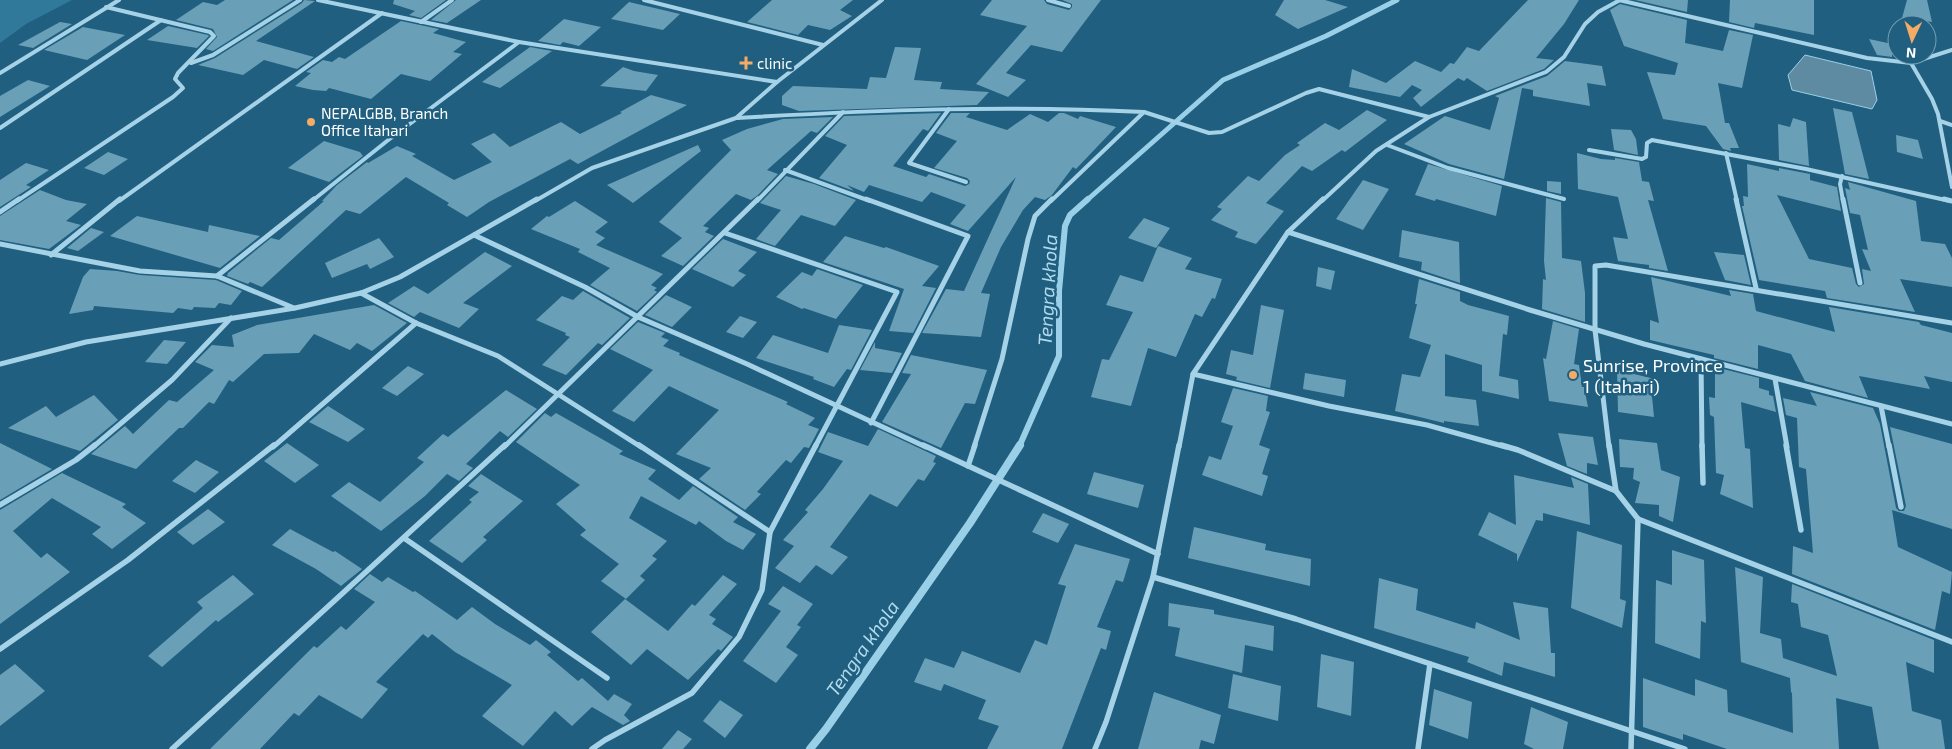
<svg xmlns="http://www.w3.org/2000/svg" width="1952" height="749" viewBox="0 0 1952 749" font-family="'Exo 2',sans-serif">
  <rect width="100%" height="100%" fill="#205f7f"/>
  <path fill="#30799b" d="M0 0H72L26 24 0 43Z"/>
  <path fill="#5e8ba2" stroke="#99d0e8" d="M1805 55 1871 71 1877 100 1872 109 1792 90 1788 75Z"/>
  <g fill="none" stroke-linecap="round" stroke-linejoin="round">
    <path stroke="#99d0e8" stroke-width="5" d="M1086 201 1223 80 1326 36 1397 0"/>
    <path stroke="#99d0e8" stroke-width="6" d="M1019 447 1059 356V291L1065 226 1070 215 1088 199"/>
    <path stroke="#99d0e8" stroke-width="8" d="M810 749 826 729 970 523 1020 445"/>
  </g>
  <g fill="#6a9fb8">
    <path d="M225 0H293L213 51 206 49 217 37 213 29 176 20 203 2 217 5Z"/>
    <path d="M304 0 315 1 256 41 314 57 297 69 264 60 243 75 198 65 215 58 302 3Z"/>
    <path d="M394 0H446L421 18 409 15 415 11 393 4Z"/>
    <path d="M456 0H481L447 23 431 20Z"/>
    <path d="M772 0H853L840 10 852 16 830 30 808 25 798 35 747 22Z"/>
    <path d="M992 0H1044L1047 4 1069 10 1072 7V4L1062 0H1101L1062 52 1031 45 1006 73 1026 80 1008 97 976 84 1027 26 980 15Z"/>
    <path d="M1284 0H1325L1348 7 1298 29 1275 15Z"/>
    <path d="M1528 0H1579L1564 24 1536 58 1554 60 1544 69 1487 91 1467 78 1464 81 1458 78 1421 107 1413 98 1422 90 1412 85 1400 97 1349 87 1352 69 1386 83 1415 61 1441 72 1450 63 1454 64 1467 47 1479 51Z"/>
    <path d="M1635 0H1688L1687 12Z"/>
    <path d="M1730 0H1814V35L1755 23 1754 28 1729 22Z"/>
    <path d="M1907 0H1927L1932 22 1902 18Z"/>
    <path d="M629 2 680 14 663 30 611 19Z"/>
    <path d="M1620 4 1687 20 1685 43 1723 51 1729 30 1753 35 1742 88 1718 83 1725 123H1729L1739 148H1730L1731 151 1723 149 1706 126 1663 119 1647 72 1675 75 1678 63 1624 46 1610 10Z"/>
    <path d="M564 19 601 27 579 46 563 42 560 45 538 41Z"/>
    <path d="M401 21 439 29 433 33 466 42 453 52 462 54 430 81 401 74 371 99 329 88 326 91 313 90 295 86 311 73 306 72 323 60 332 62 339 57 345 59Z"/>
    <path d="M60 22 72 24 33 48 18 45Z"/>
    <path d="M168 26 208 35 209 36 197 48 147 40Z"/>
    <path d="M83 27 125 35 87 60 44 50Z"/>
    <path d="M1869 39 1892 44V57L1877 55Z"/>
    <path d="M530 47 552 51 500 88 482 82Z"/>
    <path d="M895 47 921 48 914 80 942 82 940 89 989 92 977 105 799 111 782 105V96L793 86 867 89 870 77 886 78Z"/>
    <path d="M1565 61 1602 66 1606 86 1587 83 1590 106 1533 96V90L1522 88 1504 179 1449 164 1404 144 1445 116 1490 130 1499 98 1495 96 1547 76Z"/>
    <path d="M623 67 634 71 658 75 646 91 600 86Z"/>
    <path d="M28 80 50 86 0 117V96Z"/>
    <path d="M651 95 687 105 578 164 570 159 489 202 467 217 447 205 449 203 406 177 360 214 346 210 262 287 250 282 248 284 227 276 228 273 271 238 279 240 324 201H322L337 185 367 162 368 163 397 146 416 154 412 156 454 180 492 162 471 144 494 133 510 147 561 122 580 134 622 113 620 112Z"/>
    <path d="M1833 108 1852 112 1869 179 1845 174Z"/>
    <path d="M1367 110 1387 120 1345 152 1342 150 1312 171 1302 166 1266 203 1284 211 1256 244 1235 237 1238 232 1211 220 1222 209 1217 207 1248 176 1259 181 1285 155 1300 145 1297 143 1325 123 1339 130Z"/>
    <path d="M941 113 928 131 923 129 893 166 926 177 929 174 965 186 969 184 970 181 967 178 934 168 957 141 936 133 951 113H970L966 117 1007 130 1030 114 1048 122 1059 113H1064L1078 119 1080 116 1116 127 1076 169 1073 167 1052 195 1045 200 1035 197 1023 210 1001 247 981 293 990 294 981 337 922 333 946 289 964 291 1016 177 968 231 950 224 966 205 931 192 922 202 869 185 864 192 847 185 854 191 819 178 847 145 825 136 844 116Z"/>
    <path d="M833 117 817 133 811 131 767 170 778 174 758 195 751 200 736 194 703 226 709 228 705 232 714 236 683 266 661 256 682 238 659 222 731 150 722 140 747 129 783 119Z"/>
    <path d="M1793 118 1806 122 1809 166 1779 160 1778 124 1790 127Z"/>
    <path d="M1611 129 1631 130 1636 139 1638 155 1614 150Z"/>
    <path d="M1896 135 1918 140 1923 159 1897 152Z"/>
    <path d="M324 141 360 152 363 156 329 182 288 168Z"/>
    <path d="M698 145 701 151 633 203 607 185Z"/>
    <path d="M108 152 128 159 104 175 84 168Z"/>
    <path d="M1577 153 1601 159 1615 160V158L1639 162 1642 181 1649 182 1654 201 1648 200 1668 271 1649 268V265L1618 261 1613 237 1628 239 1618 197 1578 189Z"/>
    <path d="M26 163 49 170 26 185 31 187 0 207V180Z"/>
    <path d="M1428 164 1502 186 1496 216 1436 199 1435 201 1415 195Z"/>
    <path d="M1747 164 1779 171V168L1810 174V180L1837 187 1841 211 1777 195 1809 259 1852 268 1856 284 1859 287 1864 284 1862 269 1871 271 1862 249 1868 250 1860 215 1850 213 1845 188 1850 190 1848 182 1916 201 1921 241 1945 244 1952 258V287L1900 279 1915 312 1827 298 1825 291 1759 280 1742 206H1744L1743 196 1748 197Z"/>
    <path d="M786 176 814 184 856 200 835 226 801 215 775 246 756 239 781 210 760 203Z"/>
    <path d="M1363 180 1389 189 1363 230 1336 219Z"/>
    <path d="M1547 181 1561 182V194L1547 191Z"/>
    <path d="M40 190 66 200 87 204 66 221 81 225 49 249 0 240V216Z"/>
    <path d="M1546 198 1561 202 1562 258 1581 261 1585 293V322L1542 309 1543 279 1546 280 1544 261Z"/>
    <path d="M575 201 608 222 595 232 605 238 596 245 663 274 651 285 657 288 654 290 657 292 637 311 590 285 610 268 578 252 580 249 531 229 547 216 549 217Z"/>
    <path d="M137 216 208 232 209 225 260 236 220 268 110 236Z"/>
    <path d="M1144 218 1170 228 1156 248 1128 238Z"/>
    <path d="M91 228 104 232 78 251 67 248Z"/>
    <path d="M1402 230 1459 242 1460 283 1421 270 1422 262 1399 257Z"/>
    <path d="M845 236 884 248 886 247 939 266 922 286 936 288 913 333 889 331 904 289 823 262Z"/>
    <path d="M379 238 394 257 370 269 367 264 332 278 325 263Z"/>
    <path d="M723 239 757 252 738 271 746 275 733 287 692 269Z"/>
    <path d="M1158 246 1192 258 1185 269 1222 279 1215 299 1212 298 1202 317 1195 314 1176 357 1148 348 1131 406 1091 397 1102 359 1109 360 1133 312 1106 305 1120 275 1143 282Z"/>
    <path d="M485 252 512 266 463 303 479 309 459 328 420 312 414 317 388 303 414 286 428 294Z"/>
    <path d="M1714 252 1744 255 1751 285 1725 280Z"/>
    <path d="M1318 267 1335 271 1331 290 1316 286Z"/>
    <path d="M90 269 117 271 140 275 216 280 242 291 231 305 219 303 215 308 194 307 192 310 178 308 173 313 94 306 93 310 69 314 83 277Z"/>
    <path d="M817 269 863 285 836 319 804 308 802 309 776 297 802 272 812 276Z"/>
    <path d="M1651 277 1731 296 1729 290 1753 294 1756 311 1835 332 1829 307 1919 322 1921 325 1952 333V382L1924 376 1930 389 1859 376 1868 398 1805 381 1791 354 1758 345V369L1714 358V355L1650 340V320L1659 323Z"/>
    <path d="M1419 279 1460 292V301L1468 305 1509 316 1507 335 1503 334 1499 376 1518 380 1519 399 1482 391V365L1445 354V396L1476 400 1479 426 1444 421V423L1395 411 1402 374 1420 377 1431 345 1409 338 1417 304H1415Z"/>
    <path d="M583 291 630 318 602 345 598 343 566 375 542 365 570 337 565 335 566 333 536 320 562 296 573 300Z"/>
    <path d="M666 295 692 307 672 327 645 315Z"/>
    <path d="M374 305 407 323 372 351 357 343 350 350 314 334 299 353 264 354 233 382 229 380 214 404 209 402 183 428H179L136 469 91 454 125 426 133 434 169 400 177 402 214 370 195 362 212 345 234 347 232 335 257 325Z"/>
    <path d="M1261 305 1284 310 1270 388 1236 380 1237 377 1226 374 1231 350 1253 355Z"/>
    <path d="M740 316 757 322 743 338 726 332Z"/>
    <path d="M1553 321 1579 329 1574 364 1579 365 1582 387H1584L1588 407 1549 401 1543 358 1546 359Z"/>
    <path d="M638 322 665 333 661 337 669 340 663 346 680 353 679 355 788 402 786 404 815 418 808 425 819 429 809 448 804 447 791 463 786 460 757 492 761 494 745 510 699 479 711 468 676 454 719 410 669 386 634 422 612 411 653 370 610 349Z"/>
    <path d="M839 325 872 330 851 370 847 369 834 387 813 379 814 377 756 358 773 335 828 353Z"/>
    <path d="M164 340 186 342 167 364 145 362Z"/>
    <path d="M875 342V348L902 353 892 373 860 370Z"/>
    <path d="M911 355 987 370 975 404 965 403 941 448 882 422 911 374 902 373Z"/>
    <path d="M408 366 424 374 397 396 382 388Z"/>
    <path d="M1715 367 1759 378V388L1769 391V395L1773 396 1776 412 1741 402 1745 448 1750 449 1753 508 1720 494 1724 475 1716 473 1714 417 1710 415 1709 397 1715 398Z"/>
    <path d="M1617 370 1655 379 1656 397 1652 396 1654 417 1618 412Z"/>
    <path d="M1305 373 1346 380 1344 397 1303 389Z"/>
    <path d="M1233 388 1268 396 1266 411 1270 412 1259 445 1270 449 1262 474 1268 476 1262 496 1202 475 1209 456 1221 460 1233 426 1221 422Z"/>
    <path d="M506 390 537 409 508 437 500 431 466 464 473 468 459 481 447 474 425 496 381 531 331 496 349 482 380 502 424 462 417 458 443 434 448 437Z"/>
    <path d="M1810 392 1873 408 1880 424 1896 508 1899 511H1904L1906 506 1890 427 1952 444V529L1892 510 1898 547 1952 572 1950 594 1942 591 1935 630 1792 574 1793 546 1813 553 1806 469 1799 467 1797 418 1786 415 1783 398 1817 406Z"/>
    <path d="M94 395 118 420 80 451 8 428 46 406 56 417Z"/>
    <path d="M328 406 365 429 348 442 309 422Z"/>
    <path d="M545 413 551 417 556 413 623 451 619 454 656 470 648 479 679 500 693 486 738 517 733 522 756 534 743 550 726 541 699 521 696 525 641 496 629 518 667 541 652 556 657 559 640 576 645 580 626 599 601 581 619 564 580 535 586 530 556 504 580 485 516 442Z"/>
    <path d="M878 429 936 456 933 462 936 463 924 481 918 479 897 507 870 494 830 547 848 557 832 575 816 565 800 583 775 568 794 546 783 540 808 512 805 510 823 489 843 461 818 452 828 432 868 446Z"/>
    <path d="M1558 433 1593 437 1598 465 1587 463V474L1567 466Z"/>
    <path d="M1619 439 1657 443 1661 470 1680 477 1673 522 1659 516V505L1635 503 1640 482 1633 479 1634 468 1620 467Z"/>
    <path d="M0 443 52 469 0 500Z"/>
    <path d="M287 443 319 465 295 483 264 461Z"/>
    <path d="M196 460 219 472 195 493 172 481Z"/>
    <path d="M1094 472 1144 485 1138 508 1087 494Z"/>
    <path d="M62 473 126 504 122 507 146 523 112 549 92 534 101 527 52 498 13 531 41 558 47 553 70 572 0 624V510Z"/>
    <path d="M481 474 523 501 483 537 487 540 462 563 429 541 472 502 469 500 479 492 468 486Z"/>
    <path d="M1514 475 1574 488 1571 477 1588 484 1590 525 1543 513V521L1536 520 1517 562V554L1478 535 1489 512 1516 525Z"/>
    <path d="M208 509 225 522 193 545 177 532Z"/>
    <path d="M1043 513 1069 524 1058 543 1032 532Z"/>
    <path d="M1194 527 1266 544 1265 550 1311 559 1310 586 1188 558Z"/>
    <path d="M290 529 333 552 335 551 362 569 341 586 316 569 272 545Z"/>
    <path d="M1577 531 1622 545 1620 599 1626 601 1622 628 1571 608Z"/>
    <path d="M1075 544 1130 559 1123 582 1116 580 1097 627 1111 631 1106 650 1101 648 1062 749H987L999 726 978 719 986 700 944 684 941 691 914 682 925 658 954 668 962 651 1020 673 1035 640 1047 645 1066 586 1058 584Z"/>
    <path d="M1672 550 1704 560 1706 623 1701 621 1700 659 1655 643 1656 580 1672 585Z"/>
    <path d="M1735 567 1763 577 1760 633 1781 639 1783 658 1837 676 1828 635 1801 627 1798 604 1791 602 1792 584 1934 640V673L1906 662 1912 711 1941 720 1945 749H1879L1872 707 1836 698 1839 749H1727L1683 734V740L1643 727V678L1695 696V679L1727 690 1728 712 1793 733 1792 693 1791 692 1790 678 1741 662Z"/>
    <path d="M370 574 382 582 388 577 413 592 415 591 457 620 472 607 495 624 530 645 536 640 551 652 547 655 578 681 582 678 608 701 614 694 632 704 624 715 630 721 623 725 592 707 572 726 555 711 523 746 482 716 512 685 455 652 432 634 428 638 423 634 376 682 388 689 362 719 319 695 299 716 294 713 260 749H210L314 646 317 648 341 626 346 630 375 602 354 589Z"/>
    <path d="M233 575 254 594 218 622 216 620 162 667 148 656 203 608 197 602Z"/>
    <path d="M723 575 737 584 709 615 716 619 712 624 733 637 721 651 718 649 688 680 647 649 631 665 591 632 625 599 668 631 692 604 695 606Z"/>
    <path d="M1379 578 1418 589 1416 610 1475 629 1476 622 1520 640 1513 602 1548 608 1551 653H1555V677L1504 662 1502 676 1467 662 1469 657 1374 628Z"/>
    <path d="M783 586 813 604 797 625 801 627 786 647 798 655 776 683 743 661 781 611 768 604Z"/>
    <path d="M1169 603 1214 610V614L1274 626 1273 651 1245 645 1242 673 1175 656 1180 628 1168 626Z"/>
    <path d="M1321 654 1354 662 1351 716 1317 707Z"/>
    <path d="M15 664 45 691 0 726V675Z"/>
    <path d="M1233 674 1281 686 1278 721 1228 708Z"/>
    <path d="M1434 689 1472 702 1468 739 1429 725Z"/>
    <path d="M1154 692 1221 715 1214 744 1201 740 1199 749H1138Z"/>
    <path d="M720 700 743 715 725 738 703 721Z"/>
    <path d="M1531 707 1568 722 1563 749H1534L1524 744Z"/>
    <path d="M678 730 692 739 683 749H662Z"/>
  </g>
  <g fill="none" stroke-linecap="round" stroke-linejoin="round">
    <g stroke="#a5d2e7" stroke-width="4">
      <path d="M318 0 519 42 777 82"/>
      <path d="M644 0 823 45"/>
      <path d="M1048 0 1069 6"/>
      <path d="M1619 0 1867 58 1911 63 1952 50"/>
      <path d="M421 22 452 0"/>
      <path d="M191 63 213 55 300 0"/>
      <path d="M1911 63 1932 99 1938 114 1952 187"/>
      <path d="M0 73 119 0"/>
      <path d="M949 109 909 163 966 182"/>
      <path d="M1144 112 1209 133 1222 132 1306 93 1319 89 1429 117"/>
      <path d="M737 118C873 110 1008 105 1144 112L1051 201"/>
      <path d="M1940 121 1952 125"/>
      <path d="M0 128 161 20"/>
      <path d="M1387 145 1448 168 1564 199"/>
      <path d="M1589 150 1642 159 1646 157 1647 143 1652 140 1806 169 1950 201"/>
      <path d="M1726 153 1737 201"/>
      <path d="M785 170 870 201"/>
      <path d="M1842 176 1840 184 1843 201"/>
      <path d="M17 201 173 97 183 88 175 79 178 73 214 36 210 32 106 7"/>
      <path d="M119 201 382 13"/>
      <path d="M312 201 387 141 519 42"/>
      <path d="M535 201 592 168 736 118 777 82 882 0"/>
      <path d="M757 201 843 112"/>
      <path d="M1322 201 1376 151 1429 117 1546 72 1564 57 1585 24 1598 12 1620 0"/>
    </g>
    <g stroke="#a5d2e7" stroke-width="5">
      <path d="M866 199 968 236 871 423"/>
      <path d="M1736 199 1756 288"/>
      <path d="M1843 199 1860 283"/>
      <path d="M1944 199 1952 201"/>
      <path d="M0 212 19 199"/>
      <path d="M1288 232 1530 310 1644 344 1952 424"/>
      <path d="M725 233 897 292 815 447"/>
      <path d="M474 235 585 287 638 317 747 364 926 447"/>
      <path d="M0 244 140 271 217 276 294 308"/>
      <path d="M51 255 120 199"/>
      <path d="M217 276 314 199"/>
      <path d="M361 293 416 323 498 356 641 447"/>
      <path d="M1701 359 1702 447"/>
      <path d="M0 364 86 342 295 308 361 293 400 277 537 199"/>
      <path d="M1193 374 1329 406 1427 425 1506 447"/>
      <path d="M1775 379 1787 447"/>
      <path d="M1881 406 1889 447"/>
      <path d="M93 447 172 380 231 318"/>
      <path d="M273 447 416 323"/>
      <path d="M504 447 758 199"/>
      <path d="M974 447 1002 359 1028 239 1035 216 1052 199"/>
      <path d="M1179 447 1193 374 1288 232 1323 199"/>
      <path d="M1609 447 1595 330V266L1606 265 1952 323"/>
    </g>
    <g stroke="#a5d2e7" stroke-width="5.5">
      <path d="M639 445 770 532"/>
      <path d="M923 445 1158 554"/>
      <path d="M1501 445 1518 450 1616 491 1638 519 1952 642"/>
      <path d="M1609 445 1616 491"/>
      <path d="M1702 445 1703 483"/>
      <path d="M1786 445 1801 530"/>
      <path d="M1889 445 1901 507"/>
      <path d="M968 466 975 445"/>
      <path d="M0 505 76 460 95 445"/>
      <path d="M404 538 607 678"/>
      <path d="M1153 577 1296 619 1685 749"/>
      <path d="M0 649 128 560 274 445"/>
      <path d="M172 749 505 445"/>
      <path d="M592 749 605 740 692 693 739 637 762 590 770 532 816 445"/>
      <path d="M1095 749 1106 722 1153 577 1179 445"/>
      <path d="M1418 749 1430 664"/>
      <path d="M1631 749 1638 519"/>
    </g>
  </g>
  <g fill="#f4ab66" stroke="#205f7f" stroke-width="2">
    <path d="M743.5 55.5h5v5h5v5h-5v5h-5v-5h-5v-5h5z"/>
    <circle cx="311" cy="122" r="5"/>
    <circle cx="1573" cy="375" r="5"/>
  </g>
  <g text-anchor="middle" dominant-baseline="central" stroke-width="5" stroke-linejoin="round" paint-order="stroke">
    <g font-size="15" fill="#fff" stroke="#205f7f" text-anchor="start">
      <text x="757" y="63">clinic</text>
      <text x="321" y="113">NEPALGBB, Branch<tspan x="321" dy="17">Office Itahari</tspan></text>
    </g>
    <g font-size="18" fill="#fff" stroke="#205f7f" text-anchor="start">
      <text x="1583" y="365">Sunrise, Province<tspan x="1583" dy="21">1 (Itahari)</tspan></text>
    </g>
    <g font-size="19" font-style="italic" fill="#b0dbef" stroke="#205f7f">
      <text transform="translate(1047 290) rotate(-87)">Tengra khola</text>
      <text transform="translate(862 648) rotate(-55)">Tengra khola</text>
    </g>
  </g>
  <g transform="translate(1912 40) rotate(184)"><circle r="24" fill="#205f7f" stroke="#799fb2"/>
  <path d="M0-4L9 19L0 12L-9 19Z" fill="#f4ab66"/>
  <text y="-8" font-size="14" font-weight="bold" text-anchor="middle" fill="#ffffff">N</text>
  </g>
</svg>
